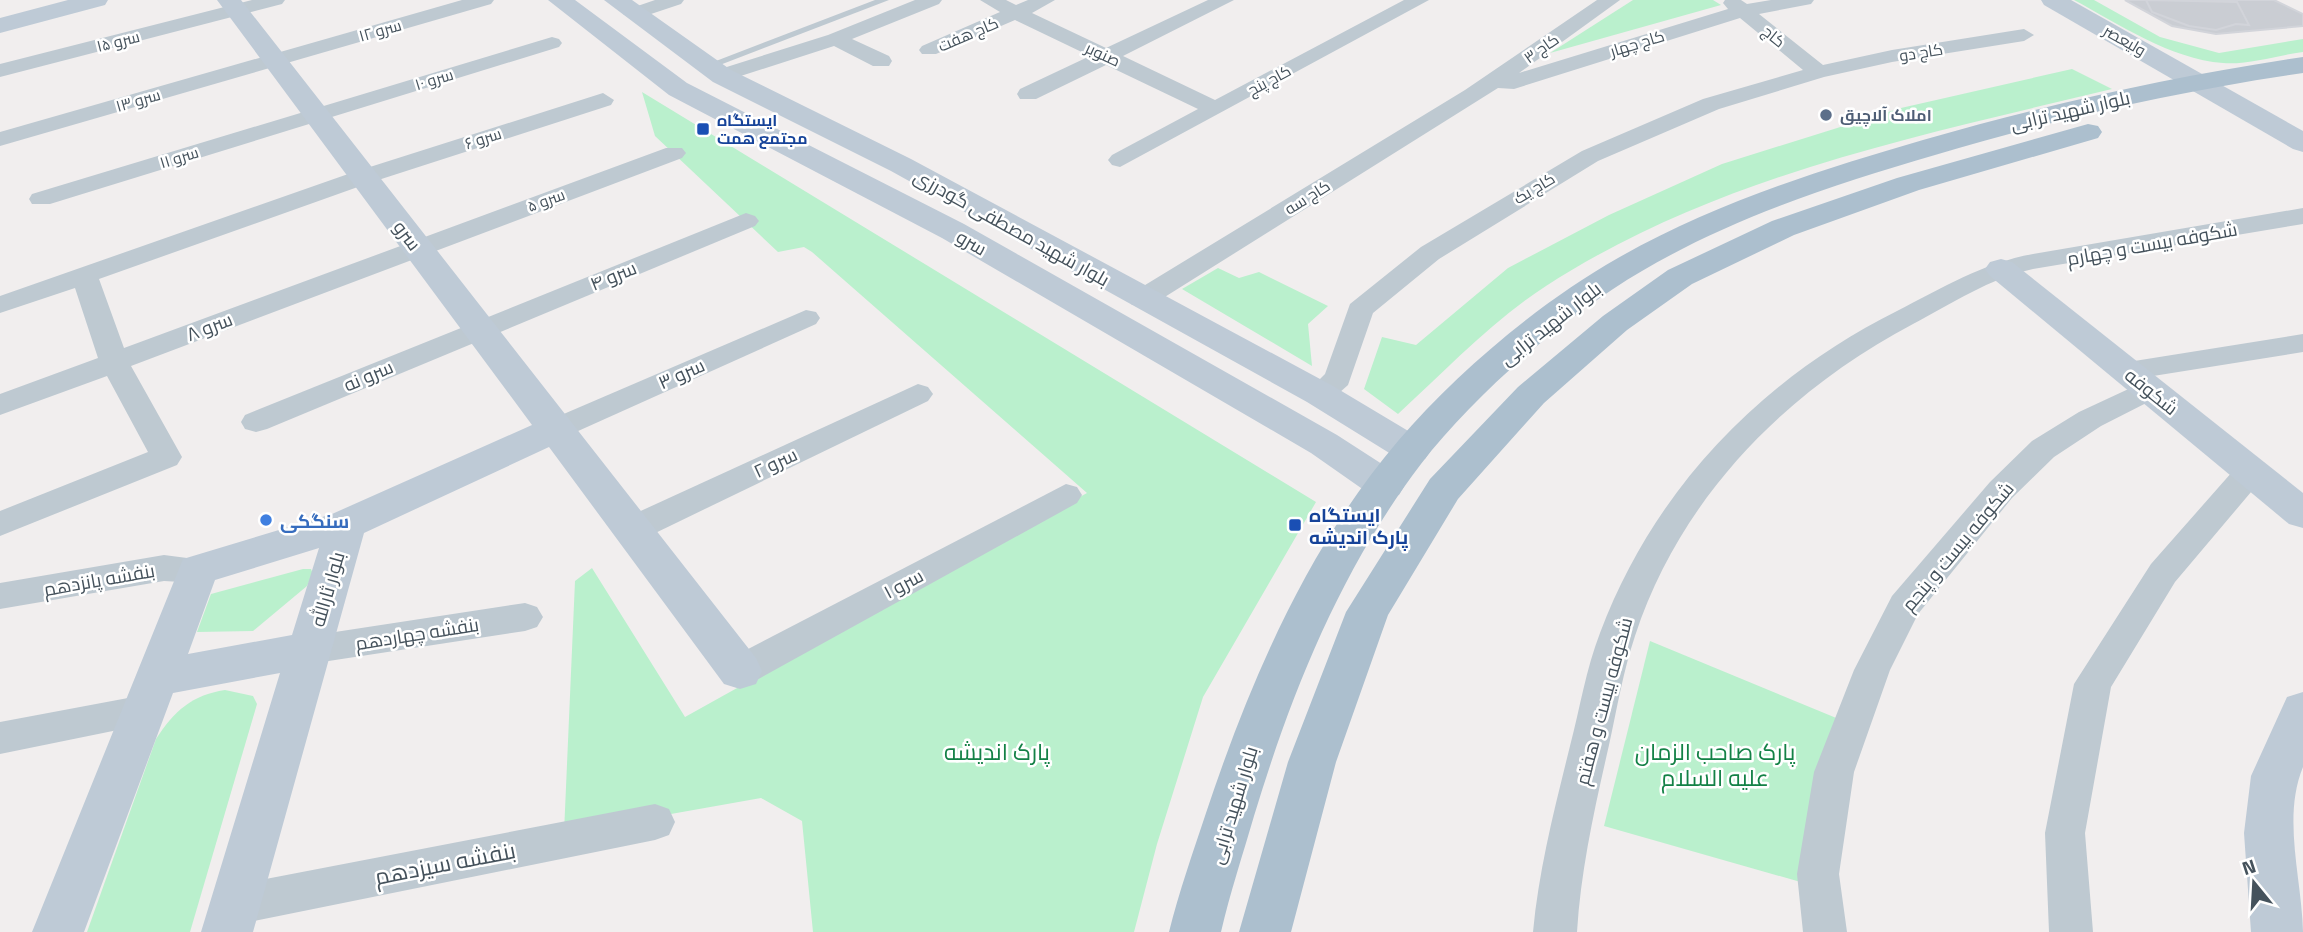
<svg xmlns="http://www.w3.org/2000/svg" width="2303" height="932" viewBox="0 0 2303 932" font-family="'Titillium Web',Cairo,sans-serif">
  <rect width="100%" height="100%" fill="#f1eeee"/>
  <g fill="#baf0cd">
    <path d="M1633 0H1713L1721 5 1550 53Z"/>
    <path d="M2074 0H2094L2160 37 2219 53 2303 39V52C2278 55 2248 65 2223 63 2170 59 2119 24 2074 0Z"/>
    <path d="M2072 69 2112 89C1918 136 1716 176 1546 286 1492 321 1445 371 1398 414L1364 389 1382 337 1416 345 1508 268 1609 215 1722 164 1901 108Z"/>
    <path d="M642 92 1316 502 1203 697 1157 844 1134 932H813L802 821 761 798 564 833 575 581 592 568 685 717 1087 493 812 252 804 247 778 252 655 136Z"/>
    <path d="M1218 268 1239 278 1259 272 1328 306 1308 324 1312 366 1182 289Z"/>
    <path d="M303 569H311L313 574 307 586 253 631 197 632 211 594Z"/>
    <path d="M1650 641 1846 722 1811 885 1604 826Z"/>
    <path d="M225 690 253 696 257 704 190 932H87L156 739C174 711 192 695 225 690Z"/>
  </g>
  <g fill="#cacdd3" stroke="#d2d4da" stroke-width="2">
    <path d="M2125 0H2274L2303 14V26L2216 34 2172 26Z"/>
    <path d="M2146 0 2237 2 2249 25 2236 24 2216 30 2189 26 2152 12Z"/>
  </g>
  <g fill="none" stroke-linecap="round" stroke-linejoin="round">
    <path fill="#bec9d1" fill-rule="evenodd" d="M875 0H889L712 68 703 66Z"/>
    <g fill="#bec9d1" fill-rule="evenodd">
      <path d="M252 0H285L282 4 0 77V64Z"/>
      <path d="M462 0H494L491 4 0 146V132Z"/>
      <path d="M655 0H684L681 4 633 20 623 14 626 10Z"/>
      <path d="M915 0H942L939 4 852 39 889 56 892 61 889 66H873L834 46 722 82 711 76 714 71 828 35Z"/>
      <path d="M980 0H1006L1016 5 1028 0H1055L1032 13 1106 48 1208 0H1234L1123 56 1215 100 1404 0H1429L1120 167 1112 165 1108 160 1112 155 1198 109 1106 65 1036 99H1020L1017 94 1020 89 1090 56 1015 20 936 54H922L919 50 922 46 1000 12Z"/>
      <path d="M1597 0H1620L1519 73 1728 9 1723 3 1725 0H1741L1747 4 1771 0H1814L1811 4 1759 14 1823 65 1892 50 2024 29 2034 35 2024 41 1892 62 1824 77 1719 109 1598 161 1439 259 1373 313 1348 385 1330 401 1320 404 1310 401 1305 394 1325 374 1350 304 1421 247 1582 151 1703 99 1803 70 1740 18 1514 89 1498 88 1152 305H1132L1128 299 1132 293 1465 90Z"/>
      <path d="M552 37 559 39 562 43 559 47 50 204H32L29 199 32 194Z"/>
      <path d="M603 93 614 100 611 105 369 183 99 279 124 348 666 148H682L686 153 682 158 131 366 182 457 177 465 0 536V511L148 452 107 376 0 415V394L98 358 75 288 0 313V296L351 173Z"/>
      <path d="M2303 208V224L2033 269C1990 278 1951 304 1913 324 1786 391 1680 498 1635 636 1623 672 1617 708 1609 745 1595 807 1581 868 1577 932H1533C1539 868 1555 807 1570 746 1580 708 1586 669 1600 633 1654 489 1761 379 1897 311 1942 288 1983 263 2033 254Z"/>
      <path d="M746 213 755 216 759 221 755 226 267 429 256 432 245 429 241 422 245 415Z"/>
      <path d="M806 310 816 312 820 318 816 324 567 436 556 439 545 436 541 429 545 422Z"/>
      <path d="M2303 334V352L2128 380 2118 378 2113 371 2118 364 2128 362Z"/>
      <path d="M2150 379 2160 382 2165 389 2160 396 2101 426 2054 457 2012 498 1918 614 1890 670 1854 772 1839 874 1847 932H1803L1797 874 1814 772 1854 670 1892 596 1990 482 2032 441 2079 412Z"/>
      <path d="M918 384 928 387 933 394 928 401 645 538 633 541 621 538 616 529 621 520Z"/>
      <path d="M2251 460 2262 463 2267 471 2262 479 2175 582 2111 687 2085 833 2093 932H2049L2045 833 2074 684 2151 564 2240 463Z"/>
      <path d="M1066 484 1077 487 1082 495 1077 503 753 682 740 686 727 682 722 671 727 660Z"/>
      <path d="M164 555 210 561 215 570 210 579 198 583 164 581 0 609V583Z"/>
      <path d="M525 603 537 607 543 617 537 627 525 631 309 664 296 660 291 650 296 640 309 636Z"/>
      <path d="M144 695 157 700 163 711 157 722 0 754V722Z"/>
      <path d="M655 804 669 809 675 822 669 835 655 840 234 925 219 919 213 905 219 891 234 885Z"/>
    </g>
    <g fill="#becad6" fill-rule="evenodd">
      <path d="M68 0H108L105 5 0 33V18Z"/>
      <path d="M217 0H241L756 658 762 671 756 684 740 689 724 684 549 447 364 533 253 932H201L280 673 173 693 84 932H32L183 559 332 514 532 425ZM319 548 292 635 188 654 215 580Z"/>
      <path d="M548 0H575L687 83 964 224 1337 435 1399 475 1405 485 1399 495 1385 499 1371 495 1311 453 942 238 669 95Z"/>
      <path d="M604 0H632L731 70 911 159 1333 386 1425 441 1431 450 1425 459 1412 463 1399 459 1307 402 891 171 713 82Z"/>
      <path d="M2041 0H2071L2303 131V152L2293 149 2044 5Z"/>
      <path d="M2001 259 2012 262 2303 493V528L2289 524 1990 276 1985 269 1990 262Z"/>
      <path d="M2303 692V767C2282 818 2302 879 2303 932H2251L2244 833 2251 776 2287 697Z"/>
    </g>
    <g fill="#acbfce" fill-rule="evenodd">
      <path d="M2303 57V73C2178 91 2056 119 1935 155 1835 184 1732 218 1642 271 1566 315 1475 394 1421 464 1341 569 1292 691 1254 816 1243 854 1230 893 1221 932H1169C1179 892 1193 852 1206 813 1250 681 1307 548 1398 441 1456 373 1540 302 1618 258 1713 204 1819 170 1923 140 2048 104 2174 76 2303 57Z"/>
      <path d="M2088 124 2098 126 2102 132 2098 138 1919 190 1794 235 1692 284 1627 330 1544 403 1458 499 1388 615 1336 762 1291 932H1239L1288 762 1346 612 1430 479 1518 387 1603 316 1668 270 1772 221 1897 178Z"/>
    </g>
  </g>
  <circle fill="#5c6f8a" stroke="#fff" stroke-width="2.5" cx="1826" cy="115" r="7"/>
  <g fill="#1a4fb4" stroke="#fff" stroke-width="2.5">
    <rect x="696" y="122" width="14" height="14" rx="3.5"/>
    <rect x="1288" y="518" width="14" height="14" rx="3.5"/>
  </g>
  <circle fill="#3f7fe0" stroke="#fff" stroke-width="2.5" cx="266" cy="520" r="7"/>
  <g text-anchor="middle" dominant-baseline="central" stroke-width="5" stroke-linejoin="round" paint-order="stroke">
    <g font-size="16" fill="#45525c" stroke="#fff">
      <text transform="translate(380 30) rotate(-16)">سرو ۱۲</text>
      <text transform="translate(968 34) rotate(-23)">کاج هفت</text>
      <text transform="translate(1774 36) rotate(39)">کاج</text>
      <text transform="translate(2125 40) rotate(30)">ولیعصر</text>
      <text transform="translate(118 41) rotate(-14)">سرو ۱۵</text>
      <text transform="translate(1637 43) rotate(-17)">کاج چهار</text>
      <text transform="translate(1541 48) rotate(-35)">کاج ۳</text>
      <text transform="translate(1921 52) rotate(-9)">کاج دو</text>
      <text transform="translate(1103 54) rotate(25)">صنوبر</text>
      <text transform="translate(434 79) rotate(-17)">سرو ۱۰</text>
      <text transform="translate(1269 80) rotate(-28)">کاج پنج</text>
      <text transform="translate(138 100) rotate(-16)">سرو ۱۳</text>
      <text transform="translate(483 138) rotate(-18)">سرو ۶</text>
      <text transform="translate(179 157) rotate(-17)">سرو ۱۱</text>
      <text transform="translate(1534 188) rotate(-31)">کاج یک</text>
      <text transform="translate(1307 197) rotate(-32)">کاج سه</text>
      <text transform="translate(546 200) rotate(-20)">سرو ۵</text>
    </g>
    <g font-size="16" font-weight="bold" fill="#4e5e75" stroke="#fff" text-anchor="start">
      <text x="1840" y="115">املاک آلاچیق</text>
    </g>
    <g font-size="16" font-weight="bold" fill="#164399" stroke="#fff" text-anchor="start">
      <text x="717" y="120">ایستگاه<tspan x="717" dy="18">مجتمع همت</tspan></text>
    </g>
    <g font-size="19" fill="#45525c" stroke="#fff">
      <text transform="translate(2070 110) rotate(-13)">بلوار شهید ترابی</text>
      <text transform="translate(1012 227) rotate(29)">بلوار شهید مصطفی گودرزی</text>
      <text transform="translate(408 235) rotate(53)">سرو</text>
      <text transform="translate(972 242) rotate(30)">سرو</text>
      <text transform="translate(2152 243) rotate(-10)">شکوفه بیست و چهارم</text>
      <text transform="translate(613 275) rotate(-22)">سرو ۴</text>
      <text transform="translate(1550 323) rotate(-38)">بلوار شهید ترابی</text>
      <text transform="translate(209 326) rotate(-21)">سرو ۸</text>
      <text transform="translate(681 373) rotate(-24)">سرو ۳</text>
      <text transform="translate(368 375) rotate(-23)">سرو نه</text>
      <text transform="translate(2152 391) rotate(39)">شکوفه</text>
      <text transform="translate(775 462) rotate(-25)">سرو ۲</text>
      <text transform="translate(1957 546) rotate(-50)">شکوفه بیست و پنجم</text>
      <text transform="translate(99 579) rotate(-10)">بنفشه پانزدهم</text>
      <text transform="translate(903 583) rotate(-28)">سرو ۱</text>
      <text transform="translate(327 589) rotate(-74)">بلوار ثارالله</text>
      <text transform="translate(417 633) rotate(-9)">بنفشه چهاردهم</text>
      <text transform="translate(1603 701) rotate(-75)">شکوفه بیست و هفتم</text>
      <text transform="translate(1233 805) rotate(-73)">بلوار شهید ترابی</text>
    </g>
    <g font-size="19" font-weight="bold" fill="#164399" stroke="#fff" text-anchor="start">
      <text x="1309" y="514">ایستگاه<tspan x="1309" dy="22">پارک اندیشه</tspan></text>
    </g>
    <g font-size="19" font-weight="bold" fill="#366cbe" stroke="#fff" text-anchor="start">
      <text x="280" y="520">سنگکی</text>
    </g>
    <g font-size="23" fill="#138146" stroke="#fff">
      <text x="997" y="751">پارک اندیشه</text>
      <text x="1715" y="751">پارک صاحب الزمان<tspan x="1715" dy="26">علیه السلام</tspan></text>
    </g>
    <g font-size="23" fill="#45525c" stroke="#fff">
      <text transform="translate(445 863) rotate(-11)">بنفشه سیزدهم</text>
    </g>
  </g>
  <g transform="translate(2254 883) rotate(342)" stroke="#ffffff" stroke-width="5" paint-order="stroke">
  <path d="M0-5L12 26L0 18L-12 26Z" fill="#45525c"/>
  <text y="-10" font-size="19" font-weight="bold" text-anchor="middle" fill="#45525c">N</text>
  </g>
</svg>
